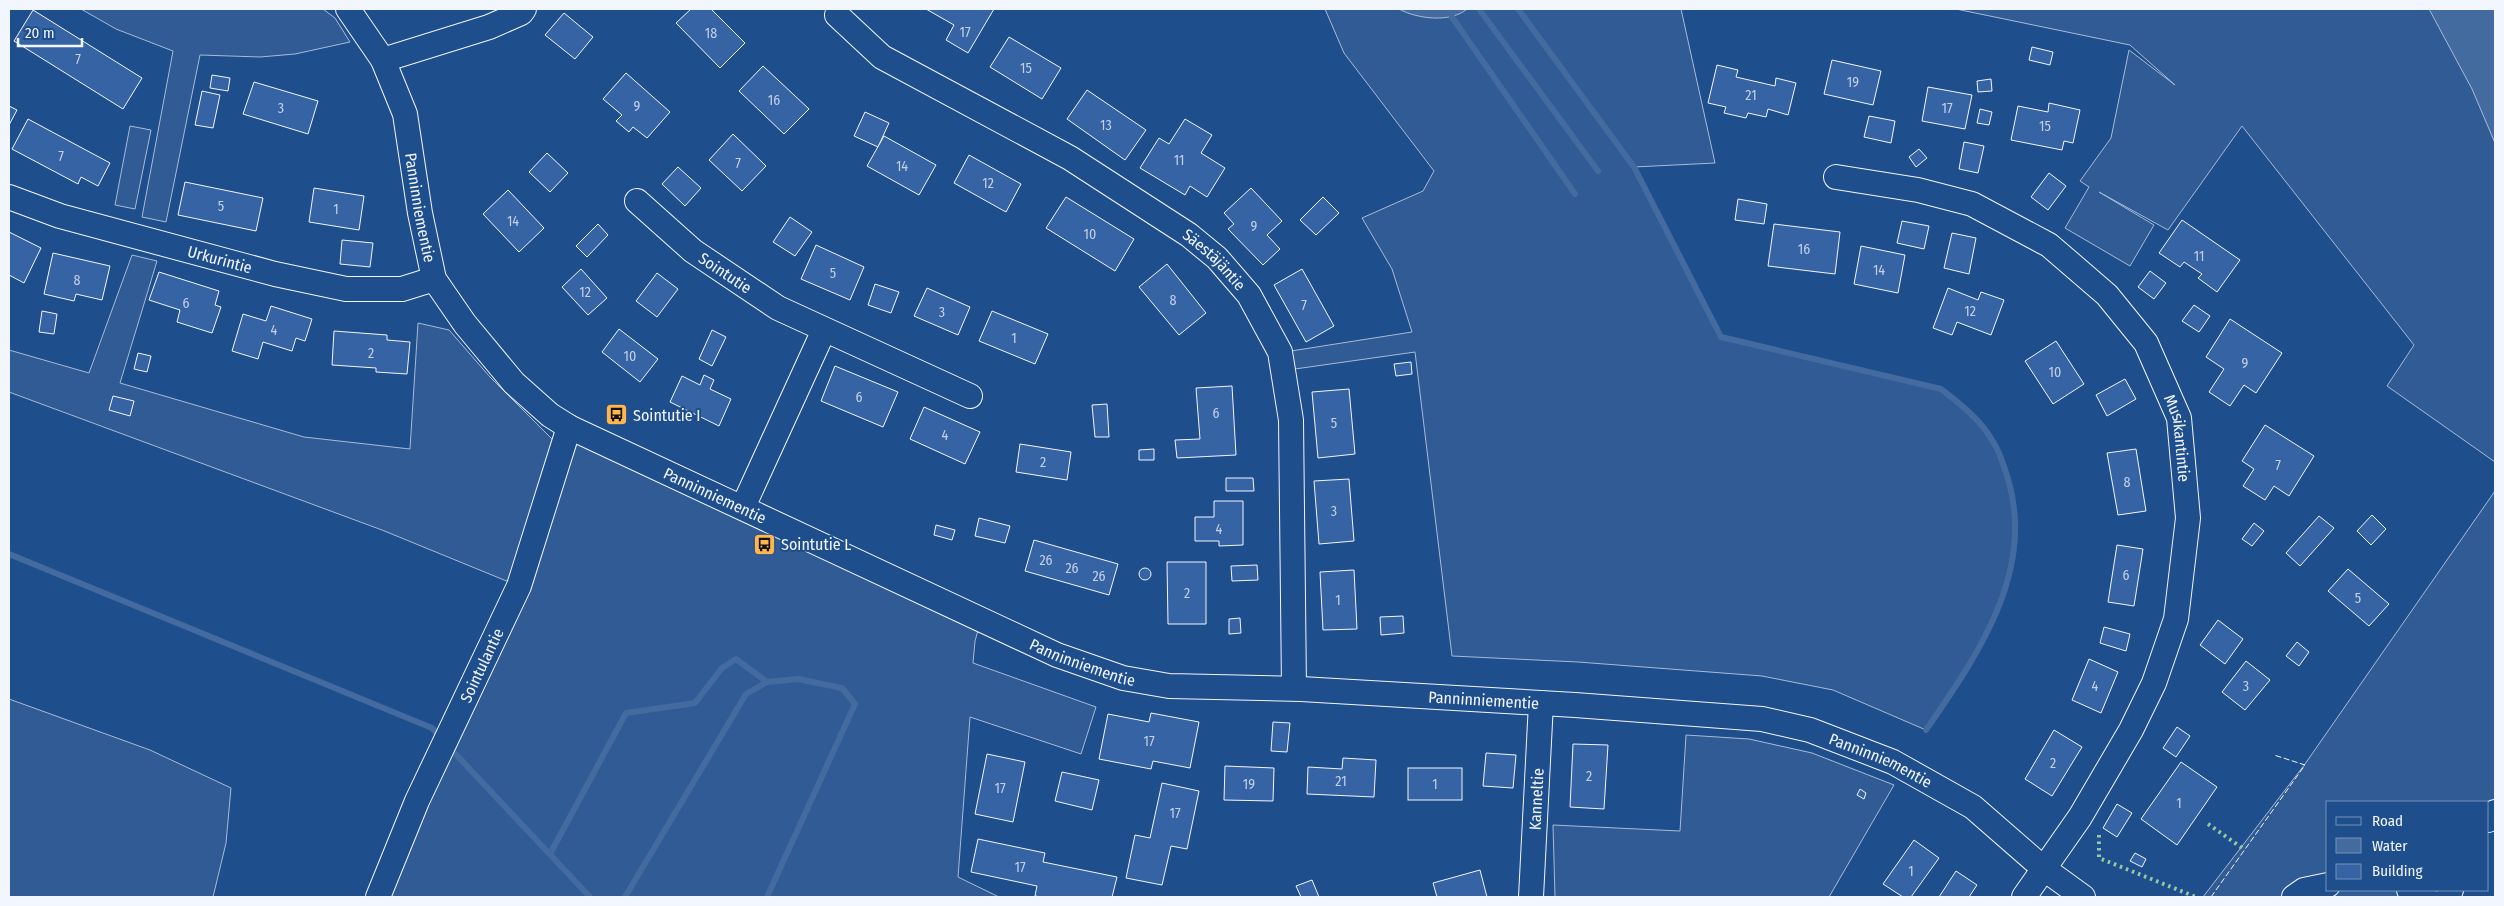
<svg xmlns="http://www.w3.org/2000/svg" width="2504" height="906" viewBox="0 0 2504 906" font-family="'Fira Sans Condensed',sans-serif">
  <rect width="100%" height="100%" fill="#1f4e8c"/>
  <g fill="#305b95" stroke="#a8bbd7">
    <path d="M81 9H323L335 18 350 42 295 54 260 57 200 55 166 222 142 217 173 51 116 29Z"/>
    <path d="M1325 9H1681L1715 163 1634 167 1721 336 1941 389 1966 409 1993 440 2004 466 2013 497 2016 530 2003 597 1989 631 1971 665 1926 730 1833 690 1762 676 1578 662 1452 656 1415 352 1295 369 1291 351 1412 332 1392 269 1362 218 1423 191 1434 171 1344 53Z"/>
    <path d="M1956 9H2495V462L2387 386 2414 345 2242 126 2168 230 2099 192 2154 225 2130 266 2065 228 2089 187 2080 181 2111 138 2129 50 2175 85 2130 45Z"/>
    <path d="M130 126 151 130 135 209 115 205Z"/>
    <path d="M132 255 157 261 120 383 304 437 410 449 418 323 449 330 490 377 553 440 509 582 382 530 9 392V350L89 373Z"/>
    <path d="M569 427 981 620 975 641 973 663 1096 707 1081 754 970 717 958 877 999 897H378L519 586Z"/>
    <path d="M2495 491V812L2488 820V802H2328V890H2451L2448 897H2203L2305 764Z"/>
    <path d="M9 699 150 750 231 788 226 843 213 897H9Z"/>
    <path d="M1686 735 1749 739 1812 753 1894 785 1829 897H1555L1553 825 1680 831Z"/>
  </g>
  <g fill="#446ba0" stroke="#a8bbd7">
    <path d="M1399 9H1467C1451 23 1417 19 1399 9Z"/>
    <path d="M2429 9H2495V143L2472 89Z"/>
  </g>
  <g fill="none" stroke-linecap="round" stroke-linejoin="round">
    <g stroke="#446ba0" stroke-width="6">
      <path d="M1479 9 1598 171"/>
      <path d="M1518 9 1634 167 1721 337 1941 389C1960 404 1980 419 1992 440 2000 451 2004 466 2008 479 2036 572 1977 656 1926 730"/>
      <path d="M1452 17 1575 194"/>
      <path d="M9 554 432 728 441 738"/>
      <path d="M448 746 590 897"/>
      <path d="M550 854 626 713 695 703 722 668 736 659 767 682"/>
      <path d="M625 897 746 694 767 682 798 679 842 688 855 704 767 897"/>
    </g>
  </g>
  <g fill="#3563a3" stroke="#f2f6ff">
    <path d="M691 9H711L745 43 720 68 676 23Z"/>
    <path d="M926 9H994L968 53 946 40 954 25Z"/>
    <path d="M33 10 142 78 123 109 14 41Z"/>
    <path d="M564 13 593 37 575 59 545 35Z"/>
    <path d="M1009 37 1061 68 1042 99 990 67Z"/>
    <path d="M2032 47 2053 52 2050 65 2029 60Z"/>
    <path d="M1832 60 1881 71 1873 105 1824 94Z"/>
    <path d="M1717 65 1738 70 1736 77 1775 86 1776 78 1796 83 1788 115 1768 109 1766 117 1748 113 1746 118 1724 113 1726 107 1708 103Z"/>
    <path d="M763 66 809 109 784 134 739 91Z"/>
    <path d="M626 73 670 112 647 138 633 127 629 132 616 121 622 115 603 99Z"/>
    <path d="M212 75 230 78 228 91 210 88Z"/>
    <path d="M1991 79 1992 91 1978 92 1977 81Z"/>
    <path d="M254 82 318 101 308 134 243 114Z"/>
    <path d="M1928 87 1972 95 1965 129 1922 121Z"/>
    <path d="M1087 90 1146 130 1125 160 1067 119Z"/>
    <path d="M202 91 220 95 213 128 195 125Z"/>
    <path d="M2049 103 2080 110 2073 143 2064 141 2062 150 2011 140 2018 106 2048 112Z"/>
    <path d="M9 106 17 110 9 125Z"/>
    <path d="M1980 109 1992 112 1989 125 1977 123Z"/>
    <path d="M865 112 889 123 878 147 854 136Z"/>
    <path d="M1869 116 1895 121 1891 143 1864 137Z"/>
    <path d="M28 119 110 163 98 186 81 177 78 184 12 149Z"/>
    <path d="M1185 119 1212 135 1201 153 1225 168 1207 197 1190 186 1185 195 1140 168 1159 138 1169 144Z"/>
    <path d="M733 134 766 166 742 191 709 160Z"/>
    <path d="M884 136 936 165 919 195 867 166Z"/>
    <path d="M1964 142 1984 146 1978 173 1959 169Z"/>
    <path d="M1919 149 1927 158 1916 167 1909 157Z"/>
    <path d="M547 153 568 173 550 192 529 172Z"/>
    <path d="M969 155 1021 184 1006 212 954 183Z"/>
    <path d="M678 167 701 188 685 206 662 184Z"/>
    <path d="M2049 173 2066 186 2048 210 2031 197Z"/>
    <path d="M185 182 263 198 256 231 178 215Z"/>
    <path d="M314 188 364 196 359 230 309 222Z"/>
    <path d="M1251 188 1282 221 1267 235 1280 249 1263 265 1228 229 1234 224 1224 213Z"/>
    <path d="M508 190 544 228 519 252 483 214Z"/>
    <path d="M1066 197 1134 239 1115 271 1046 228Z"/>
    <path d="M1323 197 1339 213 1316 235 1300 220Z"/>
    <path d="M1738 199 1767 204 1764 224 1735 220Z"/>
    <path d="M790 217 812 232 795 256 773 242Z"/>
    <path d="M2182 220 2240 260 2217 292 2198 278 2202 274 2184 262 2180 267 2159 253Z"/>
    <path d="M1902 221 1929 226 1924 249 1897 243Z"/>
    <path d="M598 224 608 235 587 257 576 246Z"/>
    <path d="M1774 224 1840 232 1835 274 1768 266Z"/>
    <path d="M9 232 41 248 24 283 9 275Z"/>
    <path d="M1952 233 1976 238 1969 274 1944 268Z"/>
    <path d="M342 240 373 243 370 267 340 264Z"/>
    <path d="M816 245 864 267 850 300 801 279Z"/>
    <path d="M1861 246 1905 255 1898 293 1854 284Z"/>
    <path d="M53 253 110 266 102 300 76 294 74 301 44 294Z"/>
    <path d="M1167 264 1206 313 1179 335 1139 287Z"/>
    <path d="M581 269 607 298 588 315 562 287Z"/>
    <path d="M1302 269 1334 326 1306 342 1274 285Z"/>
    <path d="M2150 271 2166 283 2154 299 2138 287Z"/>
    <path d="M159 272 219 291 215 305 221 307 212 333 177 322 180 310 149 300Z"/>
    <path d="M657 273 678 289 657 317 636 301Z"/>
    <path d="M875 284 899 292 891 313 868 305Z"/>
    <path d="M927 288 970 307 958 335 914 316Z"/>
    <path d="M1948 288 1978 300 1981 292 2004 300 1991 335 1957 322 1952 335 1933 328Z"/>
    <path d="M2194 305 2210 316 2199 332 2182 321Z"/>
    <path d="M271 306 312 319 305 341 296 338 292 351 263 342 258 359 232 351 243 314 266 321Z"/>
    <path d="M42 311 57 314 54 334 39 332Z"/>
    <path d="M992 311 1048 334 1035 364 979 341Z"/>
    <path d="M2230 319 2282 353 2256 393 2244 385 2230 406 2209 392 2224 369 2206 357Z"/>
    <path d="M619 329 658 359 640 382 602 352Z"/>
    <path d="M712 330 726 337 712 366 699 359Z"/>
    <path d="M334 331 387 335V340L410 342 407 374 376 372V368L332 365Z"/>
    <path d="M2056 341 2084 384 2053 404 2025 361Z"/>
    <path d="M138 353 151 356 147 372 134 369Z"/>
    <path d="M1411 362 1412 374 1396 376 1394 364Z"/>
    <path d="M835 366 898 392 883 427 821 401Z"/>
    <path d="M704 375 714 380 710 389 731 399 719 426 670 402 682 376 700 385Z"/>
    <path d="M2125 379 2136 399 2107 416 2096 395Z"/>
    <path d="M1232 386 1236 455 1177 458 1175 440 1200 439 1196 388Z"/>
    <path d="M1349 389 1355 454 1318 458 1312 392Z"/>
    <path d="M113 396 134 401 130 416 109 410Z"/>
    <path d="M1107 404 1109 437H1095L1092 405Z"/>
    <path d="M924 407 980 432 965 464 910 439Z"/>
    <path d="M2265 425 2314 456 2289 496 2274 486 2265 500 2243 486 2254 469 2242 461Z"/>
    <path d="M1020 444 1071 452 1067 480 1016 472Z"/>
    <path d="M1154 449V460H1139V450Z"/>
    <path d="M2136 449 2146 511 2118 515 2107 453Z"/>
    <path d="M1226 478H1253L1254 491H1226Z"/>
    <path d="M1349 479 1354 541 1319 544 1314 481Z"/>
    <path d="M1214 501H1243V545L1219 546V541H1195V517H1214Z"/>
    <path d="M2372 515 2386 529 2371 545 2357 531Z"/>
    <path d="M2319 516 2334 528 2300 566 2286 553Z"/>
    <path d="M979 518 1010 526 1005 543 975 536Z"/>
    <path d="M2254 523 2264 531 2252 546 2242 539Z"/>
    <path d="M936 525 955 530 952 540 934 535Z"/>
    <path d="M1034 540 1118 564 1109 595 1025 571Z"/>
    <path d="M2117 545 2143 549 2134 606 2108 602Z"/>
    <path d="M1167 562H1206V624H1168Z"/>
    <path d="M1257 565 1258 580 1232 581 1231 566Z"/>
    <circle cx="1145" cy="574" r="6"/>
    <path d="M2348 569 2389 604 2369 626 2328 591Z"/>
    <path d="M1354 570 1357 629 1323 630 1320 572Z"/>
    <path d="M1403 616 1404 633 1381 635 1380 617Z"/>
    <path d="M1240 618 1241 633 1229 634V619Z"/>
    <path d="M2218 620 2243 639 2225 664 2200 645Z"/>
    <path d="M2104 627 2130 634 2126 651 2100 643Z"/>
    <path d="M2297 642 2309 652 2299 666 2286 656Z"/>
    <path d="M2089 659 2118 672 2101 713 2072 700Z"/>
    <path d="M2246 661 2270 680 2245 710 2222 692Z"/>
    <path d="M1151 713 1199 722 1190 768 1153 761 1151 769 1099 759 1108 714 1149 722Z"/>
    <path d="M1273 722 1290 723 1287 752 1271 751Z"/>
    <path d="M2177 727 2190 736 2176 757 2163 748Z"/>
    <path d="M2054 730 2082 747 2052 796 2025 779Z"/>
    <path d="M1573 744 1608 745 1604 809 1570 807Z"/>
    <path d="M1486 753 1516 755 1513 788 1483 786Z"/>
    <path d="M987 754 1025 762 1013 822 975 814Z"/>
    <path d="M1343 758 1376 760 1374 797 1307 794 1308 767 1342 769Z"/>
    <path d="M2181 762 2217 787 2177 845 2141 819Z"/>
    <path d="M1225 766 1274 768 1273 801 1224 800Z"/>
    <rect x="1408" y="768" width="54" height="32"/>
    <path d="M1062 772 1099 780 1092 810 1055 801Z"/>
    <path d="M1162 783 1199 791 1187 849 1171 846 1162 885 1126 878 1135 835 1150 838Z"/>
    <path d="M1860 789 1866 793 1864 799 1857 795Z"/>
    <path d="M2117 804 2132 813 2117 837 2103 828Z"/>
    <path d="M978 839 1045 853 1043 862 1117 877 1112 897H1042L1035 896 1037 886 971 872Z"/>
    <path d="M1914 840 1939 858 1911 897H1903L1883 884Z"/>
    <path d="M2135 853 2146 859 2142 867 2130 861Z"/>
    <path d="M1480 870 1487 897H1437L1433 883Z"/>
    <path d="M1956 871 1977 885 1969 897H1939Z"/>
    <path d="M1312 880 1319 897H1301L1296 886Z"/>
  </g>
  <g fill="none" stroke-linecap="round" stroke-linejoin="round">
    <defs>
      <g id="minor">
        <path id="s1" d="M348 9 383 60 405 114 420 213 434 279 465 324 514 383 550 415 569 427 1057 655 1123 678 1169 686 1301 689 1575 705 1762 719 1810 730 1893 762 1973 807 2043 868 2083 897"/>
        <path id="s2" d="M837 15 882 57 1070 158 1189 235 1217 258 1249 295 1280 352 1291 420 1294 688"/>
        <path d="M383 60 489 27 521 13 524 9"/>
        <path id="s3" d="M1836 177 1918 190 1972 204 2049 245 2107 295 2146 343 2179 418 2188 518 2176 619 2154 683 2131 730 2080 817 2024 897"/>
        <path id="s4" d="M9 197 60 216 275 274 346 289H402L434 279"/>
        <path id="s5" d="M637 201 693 251 778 308 970 396"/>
        <path d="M743 507 824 330"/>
        <path d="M2488 820 2495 812"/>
        <path d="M2409 890 2426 897"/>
        <path id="s6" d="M378 897 417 801 519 586 569 427"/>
        <path id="s7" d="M1531 897 1541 703"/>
        <path d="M2294 897 2304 890 2328 885"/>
        <path d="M2448 897 2451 890"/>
      </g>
    </defs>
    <use href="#minor" stroke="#f2f6ff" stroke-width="26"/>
    <use href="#minor" stroke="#1f4e8c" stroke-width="24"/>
    <g stroke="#97c8a6" stroke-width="4" stroke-dasharray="2.5 4" stroke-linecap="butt">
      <path d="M2208 824 2245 850"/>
      <path d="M2099 835V858L2196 897"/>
    </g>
    <path stroke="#f2f6ff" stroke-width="1" stroke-dasharray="6 2.5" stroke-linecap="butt" d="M2211 897 2305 765 2274 755"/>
  </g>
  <defs>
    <symbol id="bus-square" viewBox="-11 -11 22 22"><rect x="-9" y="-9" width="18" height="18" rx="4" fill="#ffb74d" stroke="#1f4e8c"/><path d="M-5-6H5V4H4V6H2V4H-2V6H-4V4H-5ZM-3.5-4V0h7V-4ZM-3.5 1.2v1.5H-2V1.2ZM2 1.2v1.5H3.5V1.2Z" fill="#111"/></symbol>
  </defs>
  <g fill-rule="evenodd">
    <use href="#bus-square" x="604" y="402" width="25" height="25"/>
    <use href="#bus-square" x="752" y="532" width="25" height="25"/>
  </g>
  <g text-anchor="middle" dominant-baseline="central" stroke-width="4" stroke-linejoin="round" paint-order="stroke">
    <g font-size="14" fill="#c3d1e8">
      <text x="965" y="32">17</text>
      <text x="711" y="33">18</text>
      <text x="78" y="59">7</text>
      <text x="1026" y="68">15</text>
      <text x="1853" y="82">19</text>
      <text x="1751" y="95">21</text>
      <text x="774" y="100">16</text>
      <text x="637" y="106">9</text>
      <text x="281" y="108">3</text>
      <text x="1947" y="108">17</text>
      <text x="1106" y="125">13</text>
      <text x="2045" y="126">15</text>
      <text x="61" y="156">7</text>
      <text x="1179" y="160">11</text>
      <text x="738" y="163">7</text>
      <text x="902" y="166">14</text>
      <text x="988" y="183">12</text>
      <text x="221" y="206">5</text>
      <text x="336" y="209">1</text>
      <text x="513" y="221">14</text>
      <text x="1254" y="226">9</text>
      <text x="1090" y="234">10</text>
      <text x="1804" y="249">16</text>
      <text x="2199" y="256">11</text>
      <text x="1879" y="270">14</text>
      <text x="833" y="273">5</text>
      <text x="77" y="280">8</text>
      <text x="585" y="292">12</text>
      <text x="1173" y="300">8</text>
      <text x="186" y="303">6</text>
      <text x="1304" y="305">7</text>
      <text x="1970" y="311">12</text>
      <text x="942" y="312">3</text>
      <text x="274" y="330">4</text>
      <text x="1014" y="338">1</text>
      <text x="371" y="353">2</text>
      <text x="630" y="356">10</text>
      <text x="2245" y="363">9</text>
      <text x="2055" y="372">10</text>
      <text x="859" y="397">6</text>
      <text x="1216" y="413">6</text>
      <text x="1334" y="423">5</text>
      <text x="945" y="435">4</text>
      <text x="1043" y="462">2</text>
      <text x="2278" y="465">7</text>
      <text x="2127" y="482">8</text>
      <text x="1334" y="511">3</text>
      <text x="1219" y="529">4</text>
      <text x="1046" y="560">26</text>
      <text x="1072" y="568">26</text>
      <text x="2126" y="575">6</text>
      <text x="1099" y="576">26</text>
      <text x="1187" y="593">2</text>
      <text x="2358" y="598">5</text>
      <text x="1338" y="600">1</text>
      <text x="2095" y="686">4</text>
      <text x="2246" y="686">3</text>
      <text x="1149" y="741">17</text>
      <text x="2053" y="763">2</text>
      <text x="1589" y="776">2</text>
      <text x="1341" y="781">21</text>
      <text x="1249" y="784">19</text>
      <text x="1435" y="784">1</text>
      <text x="1000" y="788">17</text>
      <text x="2179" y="803">1</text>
      <text x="1175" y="813">17</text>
      <text x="1020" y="867">17</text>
      <text x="1911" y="871">1</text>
    </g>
    <g font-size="16" fill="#f2f6ff" stroke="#1f4e8c">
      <text stroke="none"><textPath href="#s1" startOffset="215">Panninniementie</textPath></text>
      <text stroke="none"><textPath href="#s4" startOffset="220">Urkurintie</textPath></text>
      <text stroke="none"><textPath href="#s2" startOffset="452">Säestäjäntie</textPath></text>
      <text stroke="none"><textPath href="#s5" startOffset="114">Sointutie</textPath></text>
      <text stroke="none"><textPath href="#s3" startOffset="466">Musikantintie</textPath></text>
      <text stroke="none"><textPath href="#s1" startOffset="651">Panninniementie</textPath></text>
      <text stroke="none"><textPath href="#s1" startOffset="1055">Panninniementie</textPath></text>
      <text stroke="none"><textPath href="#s6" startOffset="254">Sointulantie</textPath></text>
      <text stroke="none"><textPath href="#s1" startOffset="1460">Panninniementie</textPath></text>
      <text stroke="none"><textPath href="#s1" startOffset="1865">Panninniementie</textPath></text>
      <text stroke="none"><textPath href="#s7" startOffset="98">Kanneltie</textPath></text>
    </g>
    <g font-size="16" fill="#f2f6ff" stroke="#1f4e8c" text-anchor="start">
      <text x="633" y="415">Sointutie I</text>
      <text x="781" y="544">Sointutie L</text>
    </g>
  </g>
  <rect width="2504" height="906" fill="none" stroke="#f2f6ff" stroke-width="20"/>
  <rect x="2326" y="801" width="162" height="90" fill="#1f4e8c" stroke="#7391ba"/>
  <rect x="2336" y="817" width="25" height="8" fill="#1f4e8c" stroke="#7391ba"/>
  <text x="2372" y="826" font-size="15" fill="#f2f6ff">Road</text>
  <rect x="2336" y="838" width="25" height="15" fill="#446ba0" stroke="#7391ba"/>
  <text x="2372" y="851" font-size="15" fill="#f2f6ff">Water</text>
  <rect x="2336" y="864" width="25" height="15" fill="#3563a3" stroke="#7391ba"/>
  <text x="2372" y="876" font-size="15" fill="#f2f6ff">Building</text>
  <path d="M18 38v8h64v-8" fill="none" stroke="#f2f6ff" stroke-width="2.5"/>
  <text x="25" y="38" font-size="15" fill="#f2f6ff" stroke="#1f4e8c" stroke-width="4" paint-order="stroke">20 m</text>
</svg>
